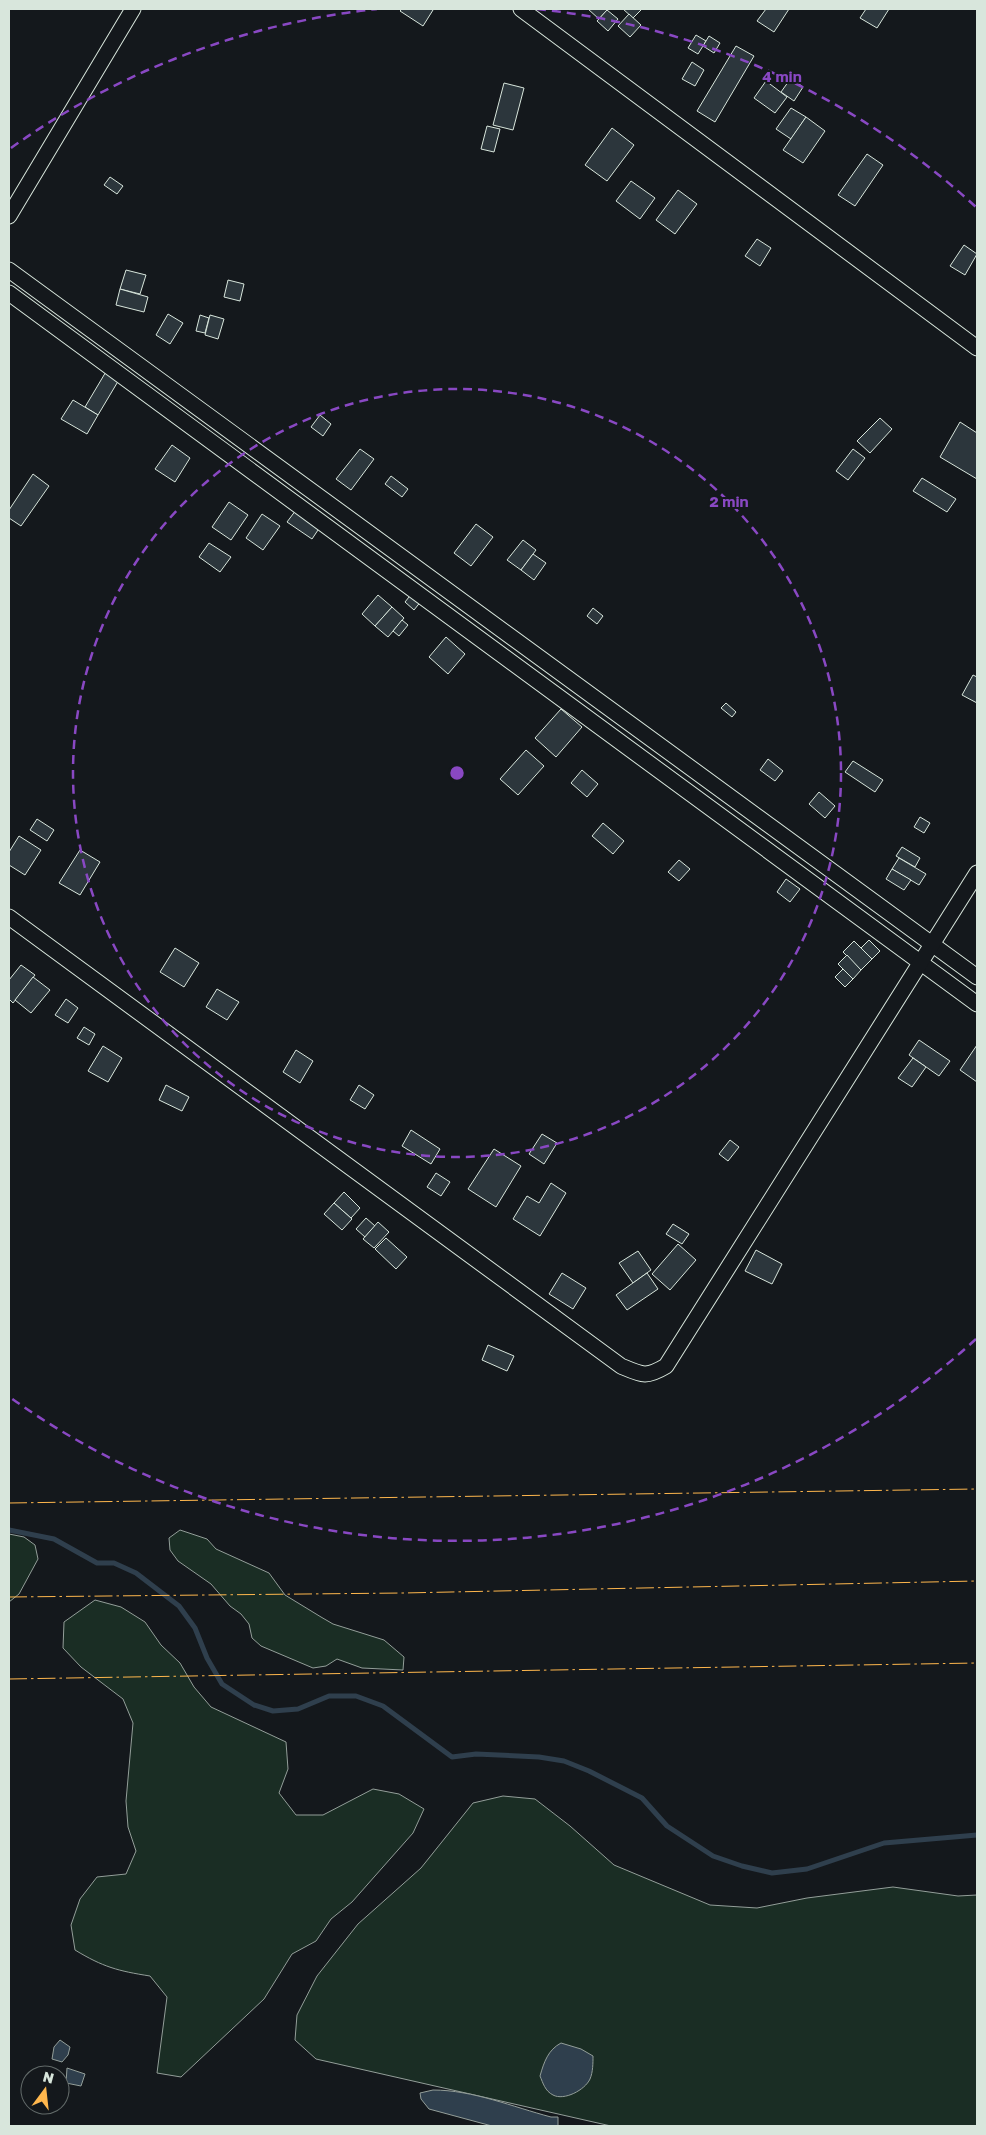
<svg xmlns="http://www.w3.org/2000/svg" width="986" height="2135" viewBox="0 0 986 2135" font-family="'Golos Text',sans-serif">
  <rect width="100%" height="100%" fill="#14181c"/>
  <g fill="#1a2d24" stroke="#939e99">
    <path d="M180 1530 207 1539 216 1549 269 1573 285 1595 321 1617 333 1624 384 1640 404 1657 403 1670 362 1668 337 1659 326 1666 313 1668 261 1646 252 1638 249 1624 241 1614 230 1606 211 1584 178 1561 170 1550 169 1538Z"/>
    <path d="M9 1534 24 1537 35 1545 38 1559 19 1594 9 1602Z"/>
    <path d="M95 1600 121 1607 145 1622 161 1645 180 1663 194 1687 211 1707 286 1742 288 1769 279 1793 296 1815H323L373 1789 399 1794 424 1809 413 1833 352 1902 331 1919 316 1941 292 1954 264 1999 181 2077 157 2073 167 1997 150 1976C118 1971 103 1967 75 1950L71 1925 80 1899 97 1877 126 1874 136 1851 128 1827 126 1801 133 1723 123 1699 81 1667 63 1648 64 1622Z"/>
    <path d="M503 1796 535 1799 570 1826 614 1865 710 1905 757 1908 807 1898 893 1887 958 1896 977 1895V2126H611L316 2059 295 2040 297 2015 317 1976 358 1924 421 1868 473 1803Z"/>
  </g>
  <g fill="#2f3f4d" stroke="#939e99">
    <path d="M60 2040 70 2047 68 2055 62 2062 52 2059 54 2047Z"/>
    <path d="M561 2043 581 2049 593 2056C593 2063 593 2072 590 2079 585 2090 564 2101 553 2095 545 2091 543 2083 540 2076 544 2062 548 2050 561 2043Z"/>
    <path d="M67 2068 85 2074 81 2086 66 2083Z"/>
    <path d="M433 2090C473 2090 513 2107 551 2117H558V2126H492L429 2109 421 2099 420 2093Z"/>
  </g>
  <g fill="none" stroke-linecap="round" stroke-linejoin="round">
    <path stroke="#2f3f4d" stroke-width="5" d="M9 1530 54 1539 97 1563H114L136 1573 179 1606 195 1628 207 1658 222 1684 254 1705 273 1711 298 1709 329 1696H356L383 1706 452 1757 476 1754 539 1757 564 1761 589 1771 642 1798 667 1826 713 1856 742 1866 772 1873 807 1869 884 1843 977 1835"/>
  </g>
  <g fill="#2c363c" stroke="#d8e6dc">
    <path d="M402 9H431L433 10 423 26 400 11Z"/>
    <path d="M588 9H608L599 19Z"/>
    <path d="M623 9H642L633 18Z"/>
    <path d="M766 9H789L774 32 757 21Z"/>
    <path d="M866 9H889L877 28 860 18Z"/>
    <path d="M607 10 618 19 608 31 597 21Z"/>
    <path d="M629 14 641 25 630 37 618 26Z"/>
    <path d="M696 35 706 41 698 54 688 48Z"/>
    <path d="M709 36 720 43 714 53 703 46Z"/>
    <path d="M736 46 754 56 715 122 697 111Z"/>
    <path d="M692 62 704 70 695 86 682 79Z"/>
    <path d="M791 78 803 87 794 101 781 92Z"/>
    <path d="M766 81 787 97 775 113 754 98Z"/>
    <path d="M504 83 524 88 513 130 493 125Z"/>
    <path d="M791 108 806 117 791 139 776 129Z"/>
    <path d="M806 117 825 131 803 163 783 150Z"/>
    <path d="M487 126 500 129 494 152 481 149Z"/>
    <path d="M612 128 634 145 607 181 585 165Z"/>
    <path d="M867 154 883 165 855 206 838 195Z"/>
    <path d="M110 177 123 186 117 194 104 185Z"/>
    <path d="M631 181 655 198 640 219 616 201Z"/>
    <path d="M678 190 697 204 675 234 656 220Z"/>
    <path d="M757 239 771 248 760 266 745 256Z"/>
    <path d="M964 245 977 254 965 275 950 266Z"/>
    <path d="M126 270 146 275 140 294 120 289Z"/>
    <path d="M228 280 244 284 240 301 224 297Z"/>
    <path d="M120 289 148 297 144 312 116 305Z"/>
    <path d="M168 314 183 323 170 344 156 335Z"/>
    <path d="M200 315 209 318 205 333 196 331Z"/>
    <path d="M210 315 224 319 218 339 205 335Z"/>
    <path d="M107 370 120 378 98 415 85 407Z"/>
    <path d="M73 400 98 415 87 434 61 419Z"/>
    <path d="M320 415 331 424 323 436 311 427Z"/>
    <path d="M880 418 892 429 870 453 857 441Z"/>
    <path d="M960 422 977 433V479L940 457Z"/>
    <path d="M172 445 190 458 175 482 155 469Z"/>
    <path d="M360 449 374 459 351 490 336 479Z"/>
    <path d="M853 449 865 458 848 480 836 471Z"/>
    <path d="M33 474 49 486 21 526 9 518V510Z"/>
    <path d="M391 476 408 489 402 497 385 484Z"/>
    <path d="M922 478 956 499 947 512 913 491Z"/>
    <path d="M229 502 248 515 231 540 212 527Z"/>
    <path d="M296 510 320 527 312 539 287 522Z"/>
    <path d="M262 514 280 526 263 550 246 538Z"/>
    <path d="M476 524 493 537 471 566 454 553Z"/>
    <path d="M523 540 536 550 521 570 507 560Z"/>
    <path d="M209 543 231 557 220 572 199 557Z"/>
    <path d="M533 554 546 563 534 580 521 570Z"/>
    <path d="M413 592 422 600 414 610 405 602Z"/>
    <path d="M378 595 392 607 375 626 362 614Z"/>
    <path d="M392 607 404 618 388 637 375 626Z"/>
    <path d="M593 608 603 616 597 624 587 616Z"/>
    <path d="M402 620 408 625 399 636 393 631Z"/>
    <path d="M446 637 465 654 448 674 429 657Z"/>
    <path d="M973 675 977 677V703L962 695Z"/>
    <path d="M726 703 736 712 732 717 721 708Z"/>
    <path d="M561 709 582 727 556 757 535 738Z"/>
    <path d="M526 750 544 766 518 795 500 779Z"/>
    <path d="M768 759 783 771 775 781 760 770Z"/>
    <path d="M853 761 883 780 875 792 845 772Z"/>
    <path d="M582 770 598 784 587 797 571 783Z"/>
    <path d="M819 792 835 806 825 818 809 804Z"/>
    <path d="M920 817 930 823 924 833 914 827Z"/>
    <path d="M37 819 54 830 47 841 30 830Z"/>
    <path d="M603 823 624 841 613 854 592 836Z"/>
    <path d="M19 836 41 850 25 875 9 865V852Z"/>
    <path d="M902 847 920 858 915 867 896 856Z"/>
    <path d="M80 850 100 862 80 895 59 883Z"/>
    <path d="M899 858 926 874 919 885 892 869Z"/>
    <path d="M679 860 690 869 679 881 668 872Z"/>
    <path d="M892 869 911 880 904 890 886 879Z"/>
    <path d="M786 879 800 889 790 902 777 892Z"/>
    <path d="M869 940 880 951 872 959 861 948Z"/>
    <path d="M854 941 872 959 861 970 843 952Z"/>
    <path d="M175 948 199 963 184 987 160 972Z"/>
    <path d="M847 955 861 970 853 979 838 964Z"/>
    <path d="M21 965 35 975 13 1003 9 999V980Z"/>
    <path d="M843 969 853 979 845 987 835 977Z"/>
    <path d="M33 977 50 990 31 1013 15 1000Z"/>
    <path d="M217 989 239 1002 227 1020 206 1007Z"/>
    <path d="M66 999 78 1008 68 1023 55 1015Z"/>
    <path d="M84 1027 95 1034 89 1045 77 1038Z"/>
    <path d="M919 1040 950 1061 939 1076 909 1055Z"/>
    <path d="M977 1045V1082L960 1070Z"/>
    <path d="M103 1046 122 1058 108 1082 88 1071Z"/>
    <path d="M296 1050 313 1061 300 1083 283 1072Z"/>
    <path d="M913 1058 926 1067 912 1087 898 1078Z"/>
    <path d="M166 1085 189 1097 182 1111 159 1100Z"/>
    <path d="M359 1085 374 1095 365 1109 350 1100Z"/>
    <path d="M411 1130 440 1149 431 1164 402 1146Z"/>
    <path d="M542 1134 557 1143 544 1164 529 1154Z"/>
    <path d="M730 1140 739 1147 728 1161 719 1154Z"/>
    <path d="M494 1149 521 1166 496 1207 468 1189Z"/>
    <path d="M436 1173 450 1182 441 1196 427 1187Z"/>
    <path d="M551 1183 566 1193 540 1236 513 1219 527 1196 539 1203Z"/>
    <path d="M344 1192 360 1208 351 1218 334 1203Z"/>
    <path d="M334 1203 352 1219 342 1230 324 1214Z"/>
    <path d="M366 1218 375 1226 365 1237 356 1229Z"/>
    <path d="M378 1222 389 1232 374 1248 363 1239Z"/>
    <path d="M673 1224 689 1234 682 1244 666 1234Z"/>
    <path d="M386 1238 407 1257 396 1269 375 1249Z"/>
    <path d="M678 1244 696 1260 670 1290 652 1274Z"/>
    <path d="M756 1250 782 1264 772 1284 745 1271Z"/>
    <path d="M638 1251 651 1270 633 1283 619 1263Z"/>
    <path d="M562 1273 586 1288 573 1309 549 1294Z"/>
    <path d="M647 1273 658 1289 627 1310 616 1295Z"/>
    <path d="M488 1345 514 1356 507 1371 482 1360Z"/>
  </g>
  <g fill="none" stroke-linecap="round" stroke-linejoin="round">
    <defs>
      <g id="street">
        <path d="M521 9 977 348"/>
        <path d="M9 216 133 9"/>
        <path d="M9 270 977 977"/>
        <path d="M9 293 977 1004"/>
        <path d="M9 917 621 1366C642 1375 646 1378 666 1366L977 873"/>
      </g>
    </defs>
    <use href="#street" stroke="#d8e6dc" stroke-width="17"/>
    <use href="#street" stroke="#14181c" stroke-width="15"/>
    <g stroke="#ffb74d" stroke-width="1" stroke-dasharray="18 4 2.5 4" stroke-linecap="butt">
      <path d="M9 1503 977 1489"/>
      <path d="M9 1597 403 1593 977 1581"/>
      <path d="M9 1679 977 1663"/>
    </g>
  </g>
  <g fill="none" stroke="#8948c3" stroke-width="2.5" stroke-dasharray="9 6">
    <circle cx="457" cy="773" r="384"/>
    <path d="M976 1339A768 768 0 0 1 11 1398M11 148A768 768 0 0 1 377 9M537 9A768 768 0 0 1 976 207"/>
  </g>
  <circle cx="457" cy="773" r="8" fill="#8948c3" stroke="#14181c" stroke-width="2.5"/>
  <g font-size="15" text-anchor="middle" font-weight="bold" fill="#8948c3" stroke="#14181c" stroke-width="4" stroke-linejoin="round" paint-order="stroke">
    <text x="782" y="82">4 min</text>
    <text x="729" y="507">2 min</text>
  </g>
  <rect width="986" height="2135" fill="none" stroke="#d8e6dc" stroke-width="20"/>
  <g transform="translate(45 2090) rotate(15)"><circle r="24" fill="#14181c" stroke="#626a69"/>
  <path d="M0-4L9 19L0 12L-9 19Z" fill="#ffb74d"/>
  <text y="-8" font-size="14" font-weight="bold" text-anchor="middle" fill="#d8e6dc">N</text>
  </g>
</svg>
